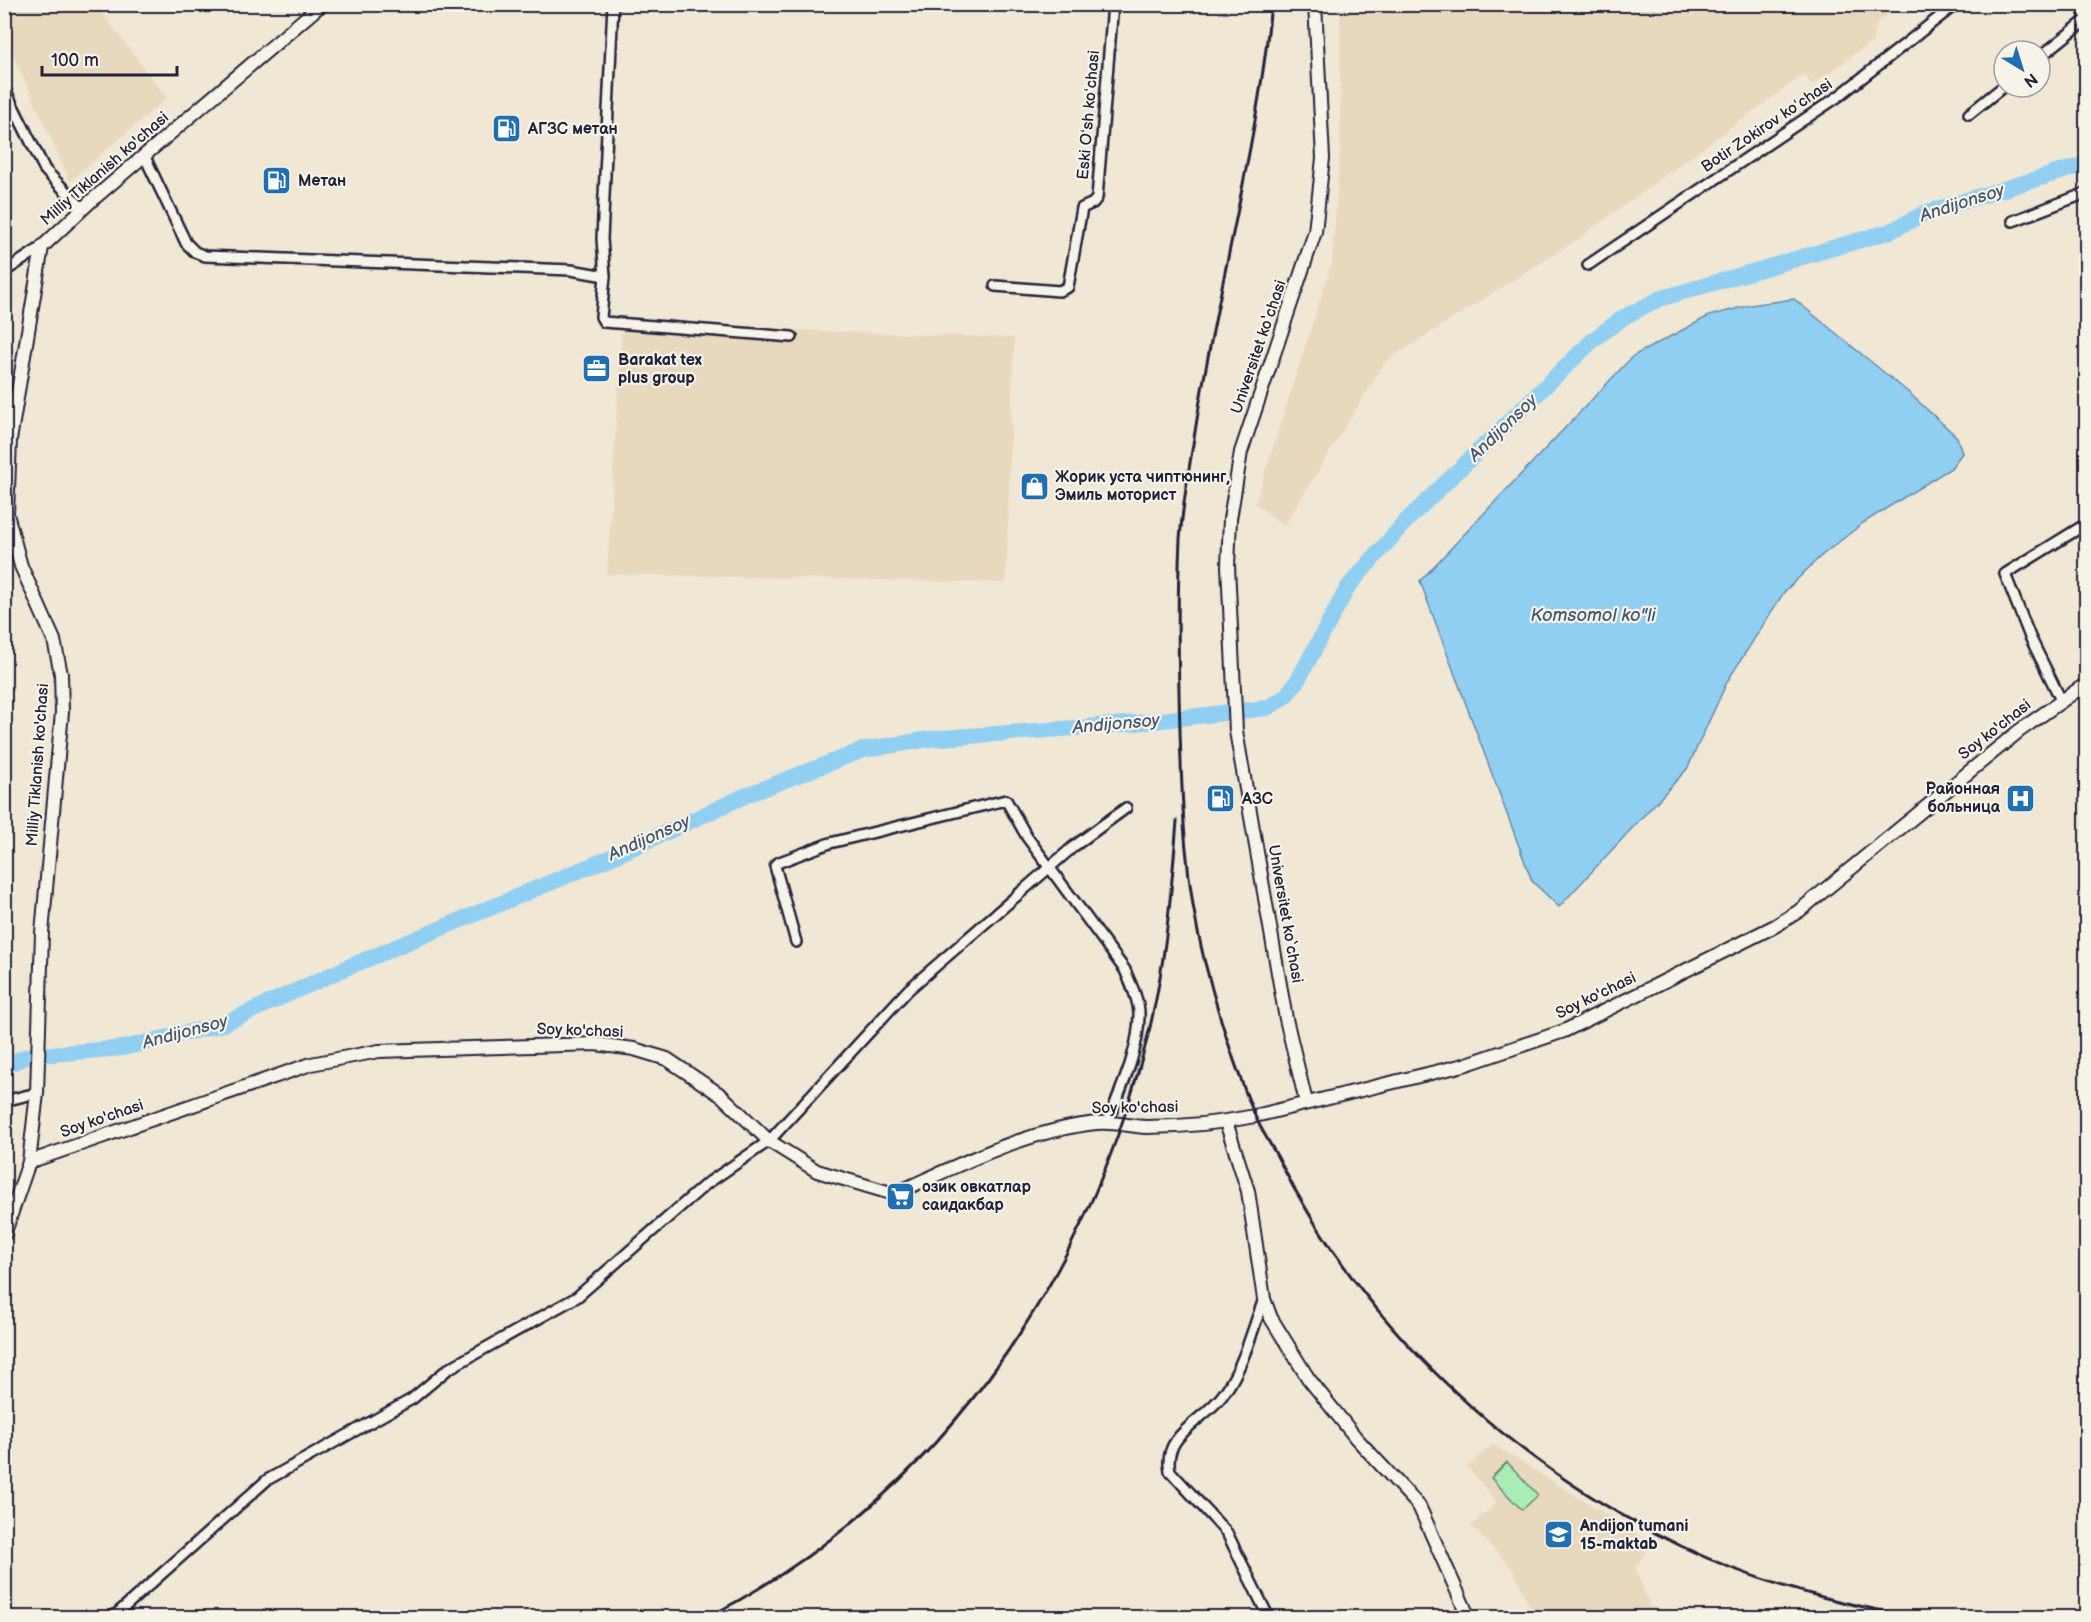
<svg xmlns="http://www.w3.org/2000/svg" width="2091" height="1622" viewBox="0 0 2091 1622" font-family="'Balsamiq Sans',sans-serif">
  <rect width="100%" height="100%" fill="#f0e7d5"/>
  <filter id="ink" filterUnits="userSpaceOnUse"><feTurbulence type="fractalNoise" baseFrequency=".0167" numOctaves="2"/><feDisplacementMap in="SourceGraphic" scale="12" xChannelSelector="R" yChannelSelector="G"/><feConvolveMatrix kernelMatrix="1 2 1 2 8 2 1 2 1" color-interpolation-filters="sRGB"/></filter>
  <g filter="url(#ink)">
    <g fill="#e8d8be">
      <path d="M4 5H96L167 98 70 181 5 37Z"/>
      <path d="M1340 5V4L1902 5 1877 23 1873 41 1812 85 1804 74 1578 239 1386 361 1284 526 1255 504 1332 262 1340 149Z"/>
      <path d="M622 328 795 337 796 330 1014 338 1006 583 607 574Z"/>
      <path d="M1493 1444 1653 1544 1635 1567 1651 1609 1656 1607 1660 1617H1535L1512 1568 1471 1526 1497 1502 1467 1467Z"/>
    </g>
    <path fill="#a9ecb6" stroke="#668778" stroke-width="1.5" d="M1507 1462 1538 1495 1522 1510 1491 1478Z"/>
    <path fill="#91cff2" stroke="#658aa9" stroke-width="1.5" d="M1794 299 1908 392 1957 437 1962 453 1951 468 1863 523 1821 556 1784 592 1728 680 1687 769 1559 907 1532 881 1420 581 1633 356 1709 316 1750 305Z"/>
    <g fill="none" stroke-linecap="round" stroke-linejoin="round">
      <path stroke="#91cff2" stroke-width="16" d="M4 1066 28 1056 123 1048 223 1024 346 968 619 854 749 794 863 750 930 739 1127 724 1267 708 1285 697 1298 680 1348 587 1406 521 1593 340 1624 317 1659 299 1891 231 1925 213 2086 164"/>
      <defs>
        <g id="street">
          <path d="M613 4 602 239 605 276 601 317 604 322 792 337"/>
          <path d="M2078 4 2086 15"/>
          <path d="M2040 57 2086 20"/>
          <path d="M4 88 45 170 83 209"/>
          <path d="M1969 114 2004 86"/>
          <path d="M144 155 186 243 195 252 205 256 571 270 605 276"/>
          <path d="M2013 221 2086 193"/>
          <path d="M1588 265 1839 96 1956 4"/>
          <path d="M4 272 42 247"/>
          <path d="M995 286 1059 291 1068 287 1082 208 1093 203 1097 198 1113 4"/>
          <path d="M2061 700 2030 637 2005 574 2086 524"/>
          <path d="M796 942 775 866 777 863 830 843 1006 800 1027 837 1125 970C1130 983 1139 999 1139 1014 1139 1052 1121 1088 1108 1122"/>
          <path d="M4 1101 37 1093"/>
          <path d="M1264 1299C1252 1330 1243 1369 1222 1396 1203 1421 1162 1435 1170 1471L1227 1533 1269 1618"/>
          <path d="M112 1618 267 1480 412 1399 448 1369 577 1297 705 1185 769 1141 908 990 1073 847 1126 808"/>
        </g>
        <g id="secondary">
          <path d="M1306 1102 1286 1019 1236 731 1228 566 1230 519 1241 452 1315 232 1323 158 1315 4"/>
          <path d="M1226 1122 1248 1191 1264 1299 1271 1318 1308 1378 1356 1438 1419 1506 1469 1618"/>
          <path d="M29 1162 311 1064 379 1051 595 1044 634 1049 667 1059 722 1096 769 1141 817 1171 894 1194C959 1165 1024 1131 1096 1123 1112 1121 1129 1126 1146 1127 1182 1127 1220 1123 1255 1116L1464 1065 1564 1031 1775 926 1799 911 2019 731 2086 684"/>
          <path d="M4 1235 29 1162 37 1093 42 933 62 712 61 674 54 640 21 566 7 514 10 440 42 247 91 201 322 4"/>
        </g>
      </defs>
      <use href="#street" stroke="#22223b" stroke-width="14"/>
      <use href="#secondary" stroke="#22223b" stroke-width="16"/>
      <use href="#street" stroke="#f7f3e8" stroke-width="9"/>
      <use href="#secondary" stroke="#f7f3e8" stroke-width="12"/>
      <g stroke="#22223b" stroke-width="3">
        <path d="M1271 4C1258 144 1219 281 1197 419 1191 459 1183 499 1180 539 1177 602 1178 666 1180 730 1182 807 1185 883 1204 959 1217 1010 1233 1062 1253 1111 1259 1127 1269 1141 1277 1156 1362 1326 1510 1464 1681 1546 1756 1583 1839 1604 1921 1618"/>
        <path d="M706 1618C935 1501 1083 1288 1146 1043 1165 972 1171 895 1177 821"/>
      </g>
    </g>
  </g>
  <defs>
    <symbol id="fuel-square" viewBox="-11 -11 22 22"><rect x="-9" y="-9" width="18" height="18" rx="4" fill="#1f6fb2" stroke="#f7f3e8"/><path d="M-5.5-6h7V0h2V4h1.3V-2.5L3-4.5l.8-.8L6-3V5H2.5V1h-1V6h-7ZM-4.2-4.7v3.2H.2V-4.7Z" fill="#fff"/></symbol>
    <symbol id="office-square" viewBox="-11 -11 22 22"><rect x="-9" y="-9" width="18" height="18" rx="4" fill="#1f6fb2" stroke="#f7f3e8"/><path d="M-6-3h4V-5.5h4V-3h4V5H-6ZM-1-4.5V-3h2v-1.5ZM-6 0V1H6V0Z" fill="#fff"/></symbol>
    <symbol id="shop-square" viewBox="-11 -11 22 22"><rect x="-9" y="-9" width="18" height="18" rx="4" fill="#1f6fb2" stroke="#f7f3e8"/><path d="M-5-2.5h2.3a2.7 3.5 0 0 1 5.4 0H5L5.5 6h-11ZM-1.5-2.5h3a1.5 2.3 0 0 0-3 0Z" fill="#fff"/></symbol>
    <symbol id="hospital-square" viewBox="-11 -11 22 22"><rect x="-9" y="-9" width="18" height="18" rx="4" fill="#1f6fb2" stroke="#f7f3e8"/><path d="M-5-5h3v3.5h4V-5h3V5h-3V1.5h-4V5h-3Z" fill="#fff"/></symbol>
    <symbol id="supermarket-square" viewBox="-11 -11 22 22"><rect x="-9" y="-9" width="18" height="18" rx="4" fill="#1f6fb2" stroke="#f7f3e8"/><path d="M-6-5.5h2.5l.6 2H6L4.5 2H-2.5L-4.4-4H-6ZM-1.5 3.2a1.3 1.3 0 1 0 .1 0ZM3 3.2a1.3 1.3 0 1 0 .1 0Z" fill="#fff"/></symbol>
    <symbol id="school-square" viewBox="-11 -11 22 22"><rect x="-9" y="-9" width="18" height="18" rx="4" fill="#1f6fb2" stroke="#f7f3e8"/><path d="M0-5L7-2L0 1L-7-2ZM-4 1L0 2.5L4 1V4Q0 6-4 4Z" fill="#fff"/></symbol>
  </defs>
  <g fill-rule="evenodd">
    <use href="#fuel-square" x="490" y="112" width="33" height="33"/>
    <use href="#fuel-square" x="260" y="164" width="33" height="33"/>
    <use href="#office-square" x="580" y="352" width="33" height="33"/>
    <use href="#shop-square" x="1018" y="470" width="33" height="33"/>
    <use href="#hospital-square" x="2004" y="782" width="33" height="33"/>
    <use href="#fuel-square" x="1204" y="782" width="33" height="33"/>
    <use href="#supermarket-square" x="884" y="1180" width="33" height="33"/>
    <use href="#school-square" x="1542" y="1518" width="33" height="33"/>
  </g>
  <g text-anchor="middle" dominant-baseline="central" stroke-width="4.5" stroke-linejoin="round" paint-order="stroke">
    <g font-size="16" fill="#22223b" stroke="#f7f3e8">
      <text transform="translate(1089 115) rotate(-85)">Eski Oʻsh koʻchasi</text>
      <text transform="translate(1767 126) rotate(-34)">Botir Zokirov koʻchasi</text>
      <text transform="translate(105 169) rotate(-41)">Milliy Tiklanish ko'chasi</text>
      <text transform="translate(1259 347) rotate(-71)">Universitet kо‘chasi</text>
      <text transform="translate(1995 730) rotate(-38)">Soy ko'chasi</text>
      <text transform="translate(38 765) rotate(-86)">Milliy Tiklanish ko'chasi</text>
      <text transform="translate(1285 914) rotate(80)">Universitet kо‘chasi</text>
      <text transform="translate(1596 996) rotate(-26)">Soy ko'chasi</text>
      <text transform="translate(580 1031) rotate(2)">Soy ko'chasi</text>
      <text transform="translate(1135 1108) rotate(-1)">Soy ko'chasi</text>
      <text transform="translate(102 1119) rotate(-19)">Soy ko'chasi</text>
    </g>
    <g font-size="16" font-weight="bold" fill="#22223b" stroke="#f7f3e8" text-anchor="start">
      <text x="528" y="129">АГЗС метан</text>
      <text x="298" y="181">Метан</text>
      <text x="618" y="360">Barakat tex<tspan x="618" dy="18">plus group</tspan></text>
      <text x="1055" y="477">Жорик уста чиптюнинг,<tspan x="1055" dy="18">Эмиль моторист</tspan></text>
      <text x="2000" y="789" text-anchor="end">Районная<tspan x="2000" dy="18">больница</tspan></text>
      <text x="1242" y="799">АЗС</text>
      <text x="922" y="1187">озик овкатлар<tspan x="922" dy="18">саидакбар</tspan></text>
      <text x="1580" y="1526">Andijon tumani<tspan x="1580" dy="18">15-maktab</tspan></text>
    </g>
    <g font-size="18" font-style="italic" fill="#435672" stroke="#f7f3e8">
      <text transform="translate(1962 203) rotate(-18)">Andijonsoy</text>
      <text transform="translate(1503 428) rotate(-44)">Andijonsoy</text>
      <text x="1593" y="615">Komsomol ko"li</text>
      <text transform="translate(1116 724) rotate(-5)">Andijonsoy</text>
      <text transform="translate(649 838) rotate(-24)">Andijonsoy</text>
      <text transform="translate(185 1032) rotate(-15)">Andijonsoy</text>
    </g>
  </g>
  <rect width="2091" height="1622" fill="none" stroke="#f7f3e8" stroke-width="24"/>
  <rect x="12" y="12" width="2067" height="1598" fill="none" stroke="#22223b" stroke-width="2" filter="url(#ink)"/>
  <g transform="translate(2022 69) rotate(142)"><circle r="28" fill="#f7f3e8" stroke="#a29fa3" stroke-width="1.5"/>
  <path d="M0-4.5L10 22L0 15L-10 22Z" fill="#1f6fb2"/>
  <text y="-9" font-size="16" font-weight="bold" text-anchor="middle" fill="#22223b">N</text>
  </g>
  <path d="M42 66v9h135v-9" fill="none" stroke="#22223b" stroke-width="3"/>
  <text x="51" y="66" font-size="18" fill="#22223b" stroke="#f7f3e8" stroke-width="4.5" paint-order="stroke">100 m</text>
</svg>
